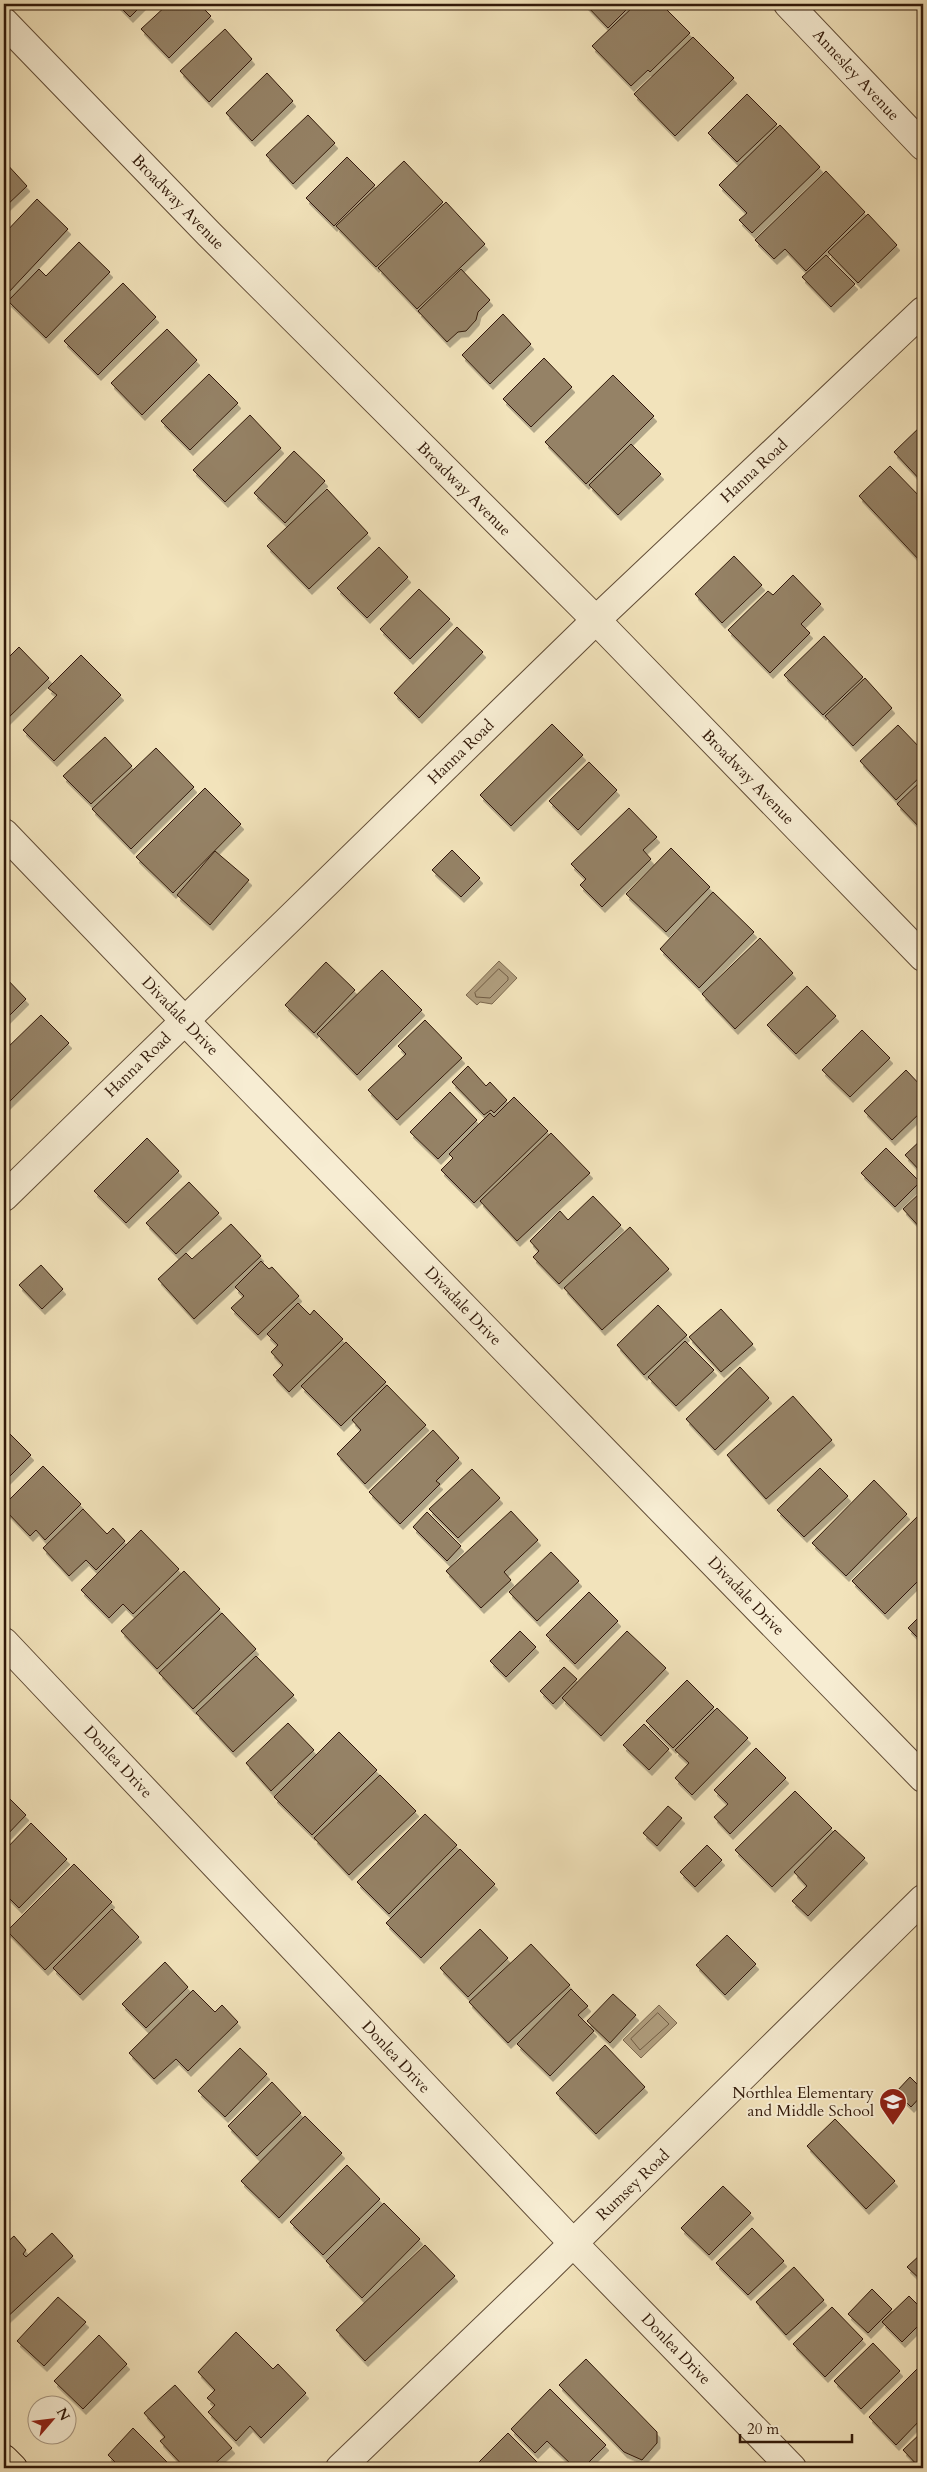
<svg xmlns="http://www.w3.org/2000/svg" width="927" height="2472" viewBox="0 0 927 2472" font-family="Cardo,serif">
  <defs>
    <filter id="shadow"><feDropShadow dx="3" dy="5.5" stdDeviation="0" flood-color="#0004"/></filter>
  </defs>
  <rect width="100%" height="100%" fill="#f2e3bb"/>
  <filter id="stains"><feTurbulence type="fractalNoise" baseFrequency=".004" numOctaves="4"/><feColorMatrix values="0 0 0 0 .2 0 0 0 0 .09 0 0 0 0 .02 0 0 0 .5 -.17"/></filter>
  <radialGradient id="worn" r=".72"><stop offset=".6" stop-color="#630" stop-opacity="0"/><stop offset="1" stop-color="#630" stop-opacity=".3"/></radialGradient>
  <g fill="#b09e7e" stroke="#7d694f">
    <path d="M499 961 517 978 492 1004 480 1002 477 1005 466 995Z"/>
    <path d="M659 2005 677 2023 641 2058 623 2040Z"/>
  </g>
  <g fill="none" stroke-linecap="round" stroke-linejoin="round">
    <g stroke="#705c44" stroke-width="1">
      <path d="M499 969 508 977V980L490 998 476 997 475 993Z"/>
      <path d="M658 2013 669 2024 640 2050 631 2039Z"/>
    </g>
  </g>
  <g fill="#958266" stroke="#311909" filter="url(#shadow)">
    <path d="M117 4H143L130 17Z"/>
    <path d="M168 4H199L211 16 169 58 141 29Z"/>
    <path d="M585 4H632L608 28Z"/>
    <path d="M636 4H661L690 33 650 72 648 70 631 86 592 46Z"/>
    <path d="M225 29 252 59 209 102 180 71Z"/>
    <path d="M693 37 734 78 675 136 634 94Z"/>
    <path d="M267 73 293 101 252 141 226 113Z"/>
    <path d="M747 94 777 124 737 162 708 133Z"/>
    <path d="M308 115 335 143 293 184 266 155Z"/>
    <path d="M780 125 820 167 752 233 739 220 747 213 719 185Z"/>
    <path d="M347 157 375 185 334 226 306 198Z"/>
    <path d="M4 161 27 186 4 208Z"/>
    <path d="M404 161 443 202 376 267 336 226Z"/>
    <path d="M826 171 865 212 806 271 785 249 774 259 755 240Z"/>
    <path d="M37 199 68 229 8 293 4 290V234Z"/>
    <path d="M446 202 485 244 417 309 378 268Z"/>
    <path d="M868 214 897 245 858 283 828 252Z"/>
    <path d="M79 242 110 272 46 338 8 301 39 269 46 276Z"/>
    <path d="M826 255 855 284 831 307 802 277Z"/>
    <path d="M461 269 490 300 478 312 476 320 466 331 458 332 447 342 418 311Z"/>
    <path d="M123 283 156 317 98 375 64 341Z"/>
    <path d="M503 314 531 344 490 384 462 355Z"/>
    <path d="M167 329 197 360 142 415 111 383Z"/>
    <path d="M544 358 572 387 531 427 503 399Z"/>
    <path d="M209 374 238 403 190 450 161 421Z"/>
    <path d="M613 375 654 416 586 484 545 442Z"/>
    <path d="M250 415 281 448 225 502 193 470Z"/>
    <path d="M923 424V483L894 452Z"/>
    <path d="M631 444 661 474 618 515 589 485Z"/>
    <path d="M294 451 325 481 285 523 254 493Z"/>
    <path d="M890 466 923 500V558L920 561 859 496Z"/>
    <path d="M327 489 368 533 309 589 267 546Z"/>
    <path d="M379 547 408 577 367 618 337 588Z"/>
    <path d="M734 556 762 585 722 623 695 594Z"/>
    <path d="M793 575 821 604 801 624 810 633 770 673 728 630 768 591 773 595Z"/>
    <path d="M419 589 450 619 410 659 380 629Z"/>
    <path d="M457 627 483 652 419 718 394 693Z"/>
    <path d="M824 636 863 677 823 715 784 675Z"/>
    <path d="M19 647 49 678 4 722V662Z"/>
    <path d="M81 655 121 695 54 761 23 730 57 695 48 688Z"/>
    <path d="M865 678 892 708 853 746 825 716Z"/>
    <path d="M552 724 583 755 511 826 480 795Z"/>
    <path d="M898 725 923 751V774L896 800 860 761Z"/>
    <path d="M105 737 132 766 91 804 63 776Z"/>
    <path d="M156 748 194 787 131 849 92 809Z"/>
    <path d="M589 762 617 790 578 830 549 801Z"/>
    <path d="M923 779V831L897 804Z"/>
    <path d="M205 788 241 824 173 893 136 857Z"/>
    <path d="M629 808 657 837 643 850 651 859 602 907 580 885 586 879 571 864Z"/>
    <path d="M671 848 710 887 666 932 626 894Z"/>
    <path d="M452 850 480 878 461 897 432 870Z"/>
    <path d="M215 851 249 880 210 925 177 895Z"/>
    <path d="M713 892 754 932 699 988 660 949Z"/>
    <path d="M760 938 793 973 735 1029 702 994Z"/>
    <path d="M326 962 355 990 314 1033 285 1005Z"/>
    <path d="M382 970 422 1010 357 1075 317 1034Z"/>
    <path d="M4 976 26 999 4 1021Z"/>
    <path d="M807 986 836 1016 796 1054 767 1025Z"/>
    <path d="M41 1015 69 1043 5 1106 4 1051Z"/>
    <path d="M425 1020 462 1058 397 1120 368 1090 406 1054 398 1046Z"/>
    <path d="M862 1030 890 1058 850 1097 822 1070Z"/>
    <path d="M468 1066 486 1086 490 1082 507 1100 494 1113 491 1110 484 1115 452 1082Z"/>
    <path d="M906 1070 923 1088V1110L892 1140 864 1111Z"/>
    <path d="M450 1092 477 1120 438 1159 410 1132Z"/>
    <path d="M514 1097 548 1131 474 1203 441 1170 453 1158 449 1154 490 1113 494 1117Z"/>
    <path d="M551 1133 590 1173 517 1241 480 1201Z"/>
    <path d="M147 1138 179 1171 126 1223 94 1191Z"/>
    <path d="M923 1138V1174L905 1155Z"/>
    <path d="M886 1148 920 1182 895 1207 861 1173Z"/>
    <path d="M189 1182 219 1213 176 1254 146 1223Z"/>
    <path d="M923 1190V1231L903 1209Z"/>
    <path d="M593 1196 621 1225 559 1284 533 1257 539 1251 530 1241 560 1211 568 1220Z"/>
    <path d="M231 1224 261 1256 194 1319 158 1279 186 1253 192 1259Z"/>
    <path d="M630 1227 669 1269 602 1330 564 1288Z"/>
    <path d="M261 1261 269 1269 272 1267 299 1296 258 1335 231 1308 244 1296 235 1287Z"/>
    <path d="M41 1265 63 1289 42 1309 19 1285Z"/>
    <path d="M298 1303 310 1315 314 1310 343 1339 289 1392 273 1375 283 1365 271 1352 278 1345 267 1334Z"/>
    <path d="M658 1305 687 1335 644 1375 617 1345Z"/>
    <path d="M721 1309 753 1344 721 1372 689 1337Z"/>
    <path d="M685 1341 714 1370 676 1406 648 1377Z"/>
    <path d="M346 1342 386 1382 341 1426 301 1386Z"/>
    <path d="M740 1367 769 1398 715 1450 686 1419Z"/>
    <path d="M387 1385 426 1425 365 1484 337 1454 361 1430 352 1420Z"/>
    <path d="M793 1396 832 1440 766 1499 727 1455Z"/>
    <path d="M4 1428 31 1455 4 1482Z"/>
    <path d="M433 1430 459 1458 436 1481 440 1484 400 1524 369 1492Z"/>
    <path d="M43 1466 81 1504 45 1540 36 1530 30 1536 4 1509V1505Z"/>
    <path d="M820 1468 848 1496 804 1537 777 1510Z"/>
    <path d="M472 1469 500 1498 458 1538 429 1509Z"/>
    <path d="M874 1480 907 1514 846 1576 812 1543Z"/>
    <path d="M83 1509 107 1534 113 1528 125 1541 96 1570 86 1560 69 1576 43 1548Z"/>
    <path d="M511 1511 538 1540 504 1572 511 1580 481 1608 446 1571Z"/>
    <path d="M427 1512 461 1546 447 1561 413 1527Z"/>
    <path d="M921 1513 923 1516V1576L885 1614 852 1581Z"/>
    <path d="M141 1530 179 1569 133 1614 123 1604 109 1618 81 1590Z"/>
    <path d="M551 1552 579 1581 537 1621 509 1592Z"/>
    <path d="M184 1571 220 1609 157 1669 121 1631Z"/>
    <path d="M589 1592 618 1621 575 1664 546 1635Z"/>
    <path d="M222 1613 256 1649 193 1709 159 1673Z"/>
    <path d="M923 1613V1643L908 1628Z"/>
    <path d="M520 1631 536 1647 506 1677 490 1661Z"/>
    <path d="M627 1631 666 1668 601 1736 562 1698Z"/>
    <path d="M256 1656 294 1695 233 1752 196 1713Z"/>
    <path d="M564 1667 577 1679 553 1704 540 1691Z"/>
    <path d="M687 1680 714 1707 673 1748 646 1721Z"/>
    <path d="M717 1708 748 1738 692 1795 675 1778 689 1763 675 1750Z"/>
    <path d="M288 1723 314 1750 271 1791 246 1763Z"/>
    <path d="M644 1724 669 1749 649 1770 623 1745Z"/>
    <path d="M339 1732 377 1770 312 1835 274 1797Z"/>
    <path d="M756 1748 786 1778 730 1834 714 1817 728 1804 714 1790Z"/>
    <path d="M380 1775 416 1811 349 1875 314 1838Z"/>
    <path d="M795 1791 832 1828 772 1887 735 1850Z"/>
    <path d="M4 1793 26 1815 4 1838Z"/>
    <path d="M668 1806 682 1818 657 1846 643 1833Z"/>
    <path d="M425 1814 457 1845 389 1914 357 1882Z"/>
    <path d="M31 1823 67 1859 19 1908 4 1893V1851Z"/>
    <path d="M835 1830 865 1858 808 1916 792 1901 807 1886 794 1872Z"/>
    <path d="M707 1845 722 1860 695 1887 680 1872Z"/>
    <path d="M460 1849 495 1884 421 1958 386 1923Z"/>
    <path d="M74 1864 112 1902 45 1970 7 1931Z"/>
    <path d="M112 1909 139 1937 80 1995 53 1968Z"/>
    <path d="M480 1929 508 1958 468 1997 440 1968Z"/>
    <path d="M727 1935 756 1964 725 1995 696 1965Z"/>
    <path d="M531 1944 570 1985 508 2043 469 2002Z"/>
    <path d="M165 1962 188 1987 146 2028 122 2004Z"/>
    <path d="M571 1989 588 2006 578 2015 594 2031 550 2076 517 2044Z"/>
    <path d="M193 1990 215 2012 222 2005 238 2022 188 2071 176 2059 154 2079 129 2053Z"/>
    <path d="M613 1994 636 2015 610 2043 587 2021Z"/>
    <path d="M605 2045 645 2087 596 2134 556 2093Z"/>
    <path d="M240 2048 267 2074 225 2117 198 2091Z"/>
    <path d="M910 2077 923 2090V2094L911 2107 896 2092Z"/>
    <path d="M272 2082 301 2113 257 2156 228 2126Z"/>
    <path d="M305 2116 342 2153 279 2218 241 2181Z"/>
    <path d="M835 2119 895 2181 866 2209 807 2146Z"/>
    <path d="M347 2165 380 2199 323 2255 290 2222Z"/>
    <path d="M723 2186 751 2213 709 2255 681 2228Z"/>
    <path d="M384 2203 420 2239 362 2298 326 2261Z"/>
    <path d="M752 2228 784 2261 748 2295 716 2263Z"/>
    <path d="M52 2233 73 2256 4 2320V2245L14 2236 26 2250 23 2254 26 2257Z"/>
    <path d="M425 2245 455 2276 365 2361 336 2330Z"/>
    <path d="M921 2254 923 2256V2282L907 2267Z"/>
    <path d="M794 2267 824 2300 786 2335 756 2302Z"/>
    <path d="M872 2289 892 2309 868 2333 848 2314Z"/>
    <path d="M909 2296 923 2310V2321L902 2342 882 2322Z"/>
    <path d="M58 2297 86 2322 44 2366 17 2341Z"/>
    <path d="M832 2307 863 2339 825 2377 793 2344Z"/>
    <path d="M236 2332 273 2369 278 2364 306 2393 261 2438 250 2426 236 2441 208 2412 215 2405 207 2398 215 2390 198 2372Z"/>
    <path d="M99 2335 127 2364 83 2409 54 2381Z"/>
    <path d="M873 2343 900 2371 861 2409 834 2381Z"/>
    <path d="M586 2359 657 2432V2443L642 2460 624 2452 559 2385Z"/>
    <path d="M923 2363V2417L896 2445 869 2417Z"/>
    <path d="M175 2385 232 2448 210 2468H185L160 2441 165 2437 144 2413Z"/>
    <path d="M550 2389 606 2445 583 2468H575L547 2441 535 2453 511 2429Z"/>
    <path d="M133 2428 173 2468H121L108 2455Z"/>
    <path d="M923 2431V2468H920L903 2450Z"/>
    <path d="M508 2433 543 2468H473Z"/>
  </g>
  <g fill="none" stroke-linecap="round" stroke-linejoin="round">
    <defs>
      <g id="minor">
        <path d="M788 4 923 146"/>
        <path d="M4 22 209 234 596 620 923 957"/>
        <path d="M4 833 184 1020 923 1778"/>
        <path d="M4 1197 596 620 923 311"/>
        <path d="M4 1642 573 2243 792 2468"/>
        <path d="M340 2468 544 2272 923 1899"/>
      </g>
      <path id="primary" d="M4 2459 13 2468"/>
    </defs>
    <use href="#minor" stroke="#614c36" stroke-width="30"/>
    <use href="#primary" stroke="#311909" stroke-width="30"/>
    <use href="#minor" stroke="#f7edd3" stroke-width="28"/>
    <use href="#primary" stroke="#f2e3bb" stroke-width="28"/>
  </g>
  <defs>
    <symbol id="school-pin" viewBox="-11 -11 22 30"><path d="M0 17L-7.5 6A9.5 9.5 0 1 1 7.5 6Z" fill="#8f2418" stroke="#f7edd3"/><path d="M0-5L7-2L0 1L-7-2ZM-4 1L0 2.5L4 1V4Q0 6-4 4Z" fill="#fff"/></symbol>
  </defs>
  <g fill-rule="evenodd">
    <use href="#school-pin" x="877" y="2086" width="32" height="43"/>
  </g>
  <g text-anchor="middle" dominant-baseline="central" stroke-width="4" stroke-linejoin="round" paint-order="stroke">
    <g font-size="16" fill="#311909" stroke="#f7edd3">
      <text transform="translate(856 75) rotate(47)">Annesley Avenue</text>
      <text transform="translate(178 202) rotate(46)">Broadway Avenue</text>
      <text transform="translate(754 471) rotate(-43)">Hanna Road</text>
      <text transform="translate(464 489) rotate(45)">Broadway Avenue</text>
      <text transform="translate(461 752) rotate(-44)">Hanna Road</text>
      <text transform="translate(748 777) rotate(46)">Broadway Avenue</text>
      <text transform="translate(180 1016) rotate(46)">Divadale Drive</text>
      <text transform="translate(138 1065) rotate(-44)">Hanna Road</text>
      <text transform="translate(463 1306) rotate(46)">Divadale Drive</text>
      <text transform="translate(746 1596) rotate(46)">Divadale Drive</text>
      <text transform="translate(118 1762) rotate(47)">Donlea Drive</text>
      <text transform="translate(396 2057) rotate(47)">Donlea Drive</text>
      <text transform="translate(633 2185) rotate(-44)">Rumsey Road</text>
      <text transform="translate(676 2349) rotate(46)">Donlea Drive</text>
    </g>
    <g font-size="16" fill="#311909" stroke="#f7edd3" text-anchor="end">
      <text x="874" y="2093">Northlea Elementary<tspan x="874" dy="18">and Middle School</tspan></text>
    </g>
  </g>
  <rect width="927" height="2472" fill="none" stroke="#f2e3bb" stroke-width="20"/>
  <rect x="5" y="5" width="917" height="2462" fill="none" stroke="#311909" stroke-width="2.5"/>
  <rect x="10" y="10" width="907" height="2452" fill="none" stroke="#311909"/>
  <g transform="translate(52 2420) rotate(62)"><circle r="24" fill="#f7edd3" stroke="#a89882"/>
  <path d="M0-4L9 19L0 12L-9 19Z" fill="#8f2418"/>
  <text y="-8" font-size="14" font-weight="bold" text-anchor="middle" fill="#311909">N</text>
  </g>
  <path d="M740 2434v8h112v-8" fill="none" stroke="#311909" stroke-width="2.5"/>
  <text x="747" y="2434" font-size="15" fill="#311909" stroke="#f7edd3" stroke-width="4" paint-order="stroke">20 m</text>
  <rect width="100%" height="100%" filter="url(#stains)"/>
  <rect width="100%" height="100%" fill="url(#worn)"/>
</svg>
